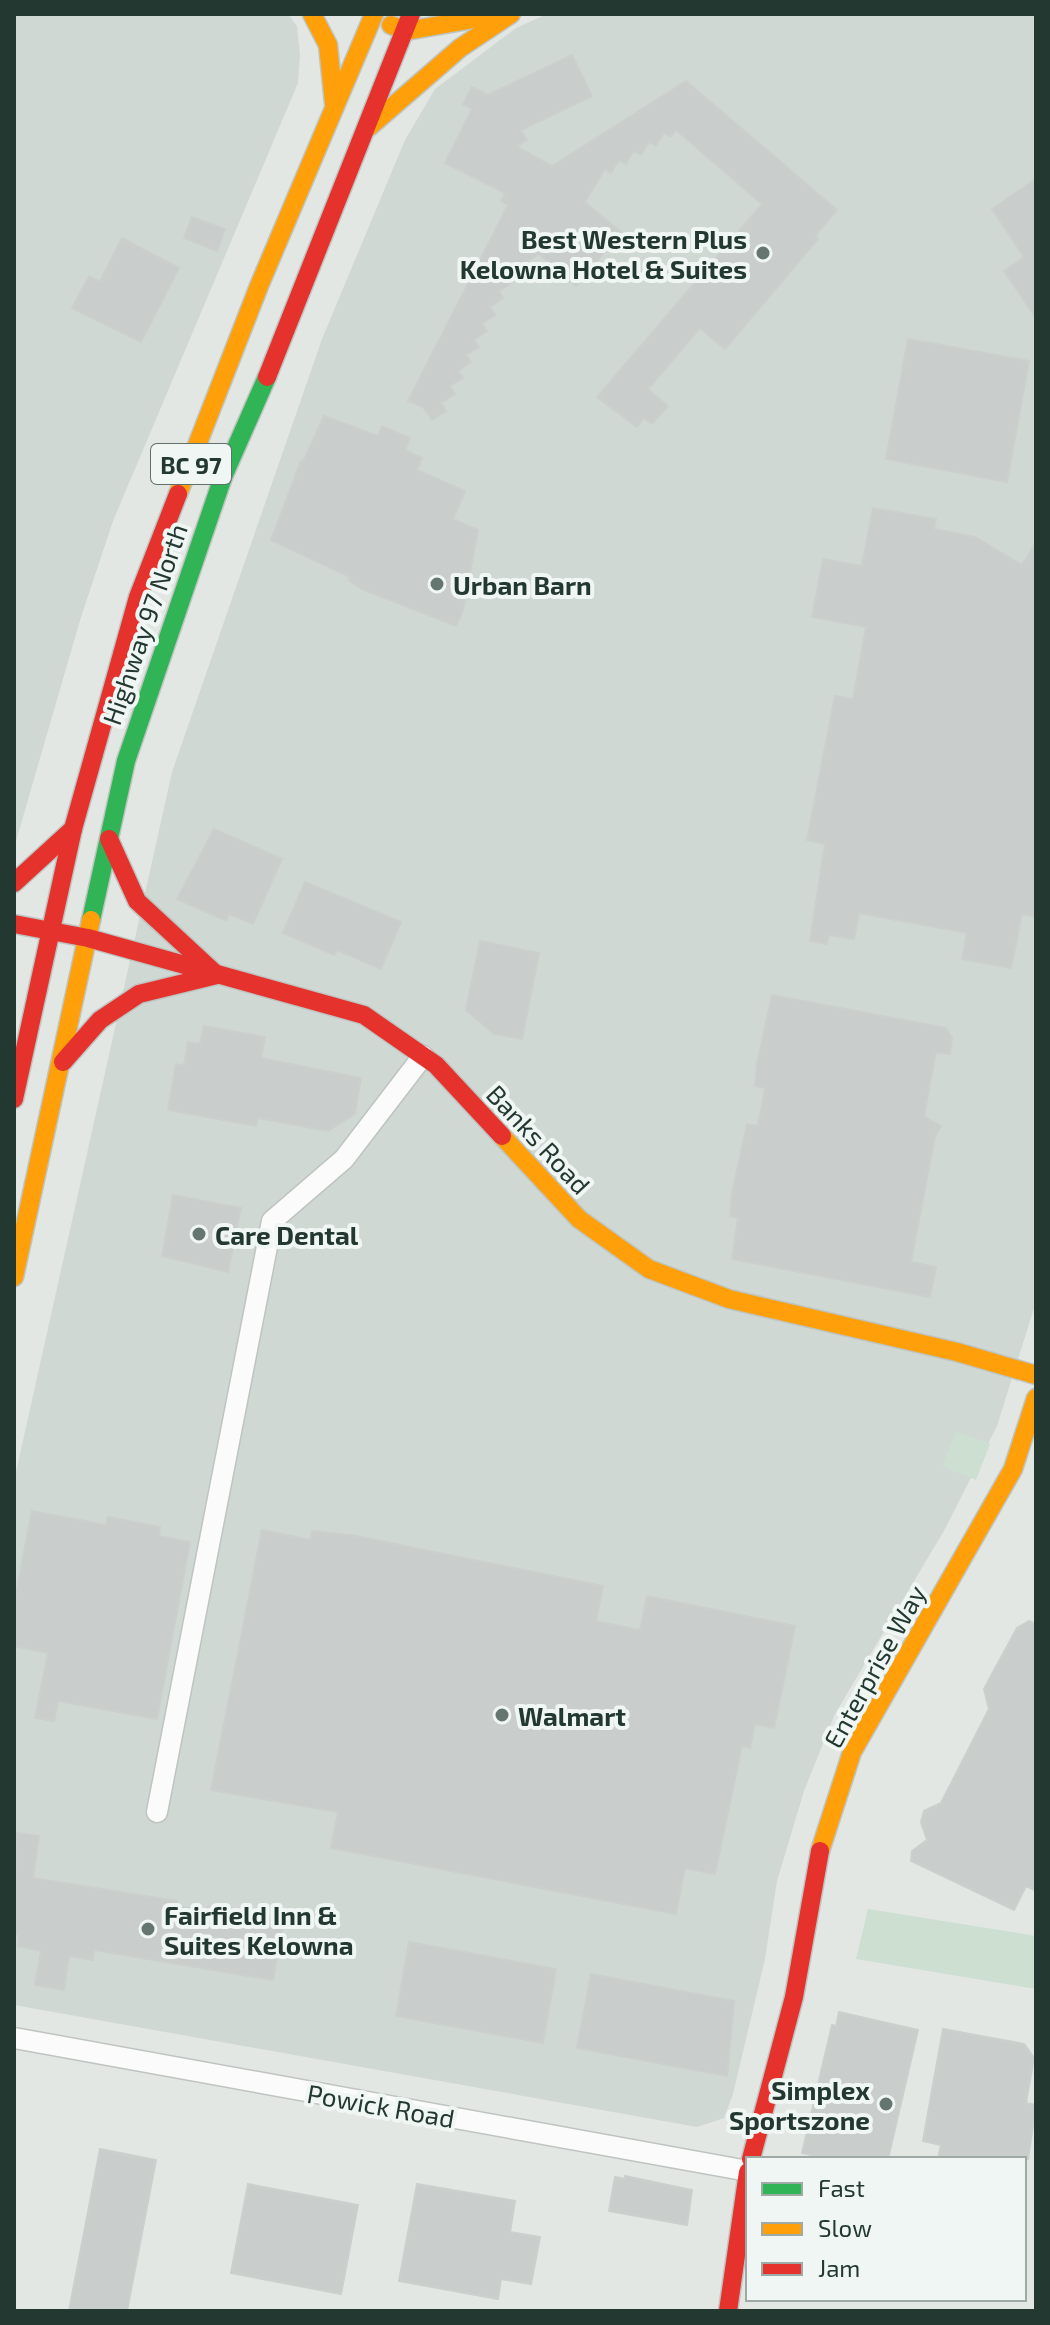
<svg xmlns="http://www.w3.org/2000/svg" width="1050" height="2325" viewBox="0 0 1050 2325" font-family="'Exo 2',sans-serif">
  <rect width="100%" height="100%" fill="#e2e7e4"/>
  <g fill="#d0d8d4">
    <path d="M14 14H288L297 26 300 55 298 83 113 521 81 617 14 848Z"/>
    <path d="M547 14H1036V1302L997 1426 945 1529 835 1714 804 1791 777 1881 765 1959 733 2094 724 2118 697 2127 14 2005V1481L172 772 322 339 405 140 435 89 516 28Z"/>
  </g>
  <g fill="#ccdfd0">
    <path d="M956 1431 990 1444 976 1480 942 1466Z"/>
    <path d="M868 1909 1036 1936V1989L856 1959Z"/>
  </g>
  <g fill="#c9cecc" stroke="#cbd0cd" stroke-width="2">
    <path d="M572 55 592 96 521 130 527 140 517 147 552 166 686 81 837 210 815 236 818 239 725 349 700 328 648 389 668 406 652 424 644 418 637 427 597 397 762 204 676 130 671 137 664 133 656 146 649 142 641 155 634 151 626 164 619 160 611 173 605 169 585 202 621 232 576 286 539 254 505 276 510 284 499 291 503 298 490 307 495 315 482 324 487 331 474 340 479 347 466 355 471 362 458 371 463 378 450 386 455 394 441 403 446 411 432 420 423 407 408 401 508 205 501 201 505 193 445 163 472 109 463 104 472 87 488 95Z"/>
    <path d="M1036 179V318L1004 271 1024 257 992 209Z"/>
    <path d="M192 217 225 229 217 251 184 238Z"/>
    <path d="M122 238 179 268 141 342 72 308 89 276 100 282Z"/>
    <path d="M908 339 1029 361 1007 482 886 459Z"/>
    <path d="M324 416 378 436 382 426 410 438 405 450 422 458 417 470 465 491 453 519 478 530 463 610 456 626 362 589 349 580 350 577 271 540 301 461 303 462Z"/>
    <path d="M873 508 936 519 934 529 975 537 1022 565 1036 542V917L1022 914 1011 968 962 959 967 933 859 913 854 939 829 935 827 944 810 941 825 844 807 840 835 696 853 699 866 627 812 617 823 559 862 566Z"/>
    <path d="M214 829 282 859 253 924 229 914 226 921 177 899Z"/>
    <path d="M305 882 401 922 381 969 337 950 334 955 283 933Z"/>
    <path d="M480 941 539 953 522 1039 494 1034 466 1010Z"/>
    <path d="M772 995 946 1028 952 1038 950 1054 936 1052 924 1116 941 1126 935 1136 911 1262 936 1267 930 1297 732 1259 738 1218 730 1216 732 1194 747 1124 758 1126 765 1088 755 1086 757 1064Z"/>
    <path d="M204 1026 265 1037 261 1058 361 1078 355 1114 328 1131 258 1118 256 1126 168 1110 176 1064 184 1066 188 1042 200 1044Z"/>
    <path d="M173 1195 241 1208 228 1272 162 1256Z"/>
    <path d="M32 1511 106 1525 108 1517 160 1527 159 1536 190 1542 157 1719 58 1701 54 1721 35 1718 48 1653 14 1646V1604Z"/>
    <path d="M262 1530 311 1540 312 1531 351 1535 603 1586 596 1621 640 1630 647 1596 795 1626 774 1728 755 1724 750 1748 742 1746 715 1874 685 1868 676 1914 331 1848 338 1812 211 1790Z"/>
    <path d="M1029 1621 1036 1624V1891L1026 1886 1014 1910 911 1861 912 1851 927 1840 921 1822 924 1811 941 1803 989 1709 984 1689 1017 1628Z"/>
    <path d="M16 1833 39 1836 33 1878 177 1901 175 1906 207 1911 209 1906 275 1918 274 1923 283 1925 273 1980 94 1950 93 1960 69 1956 64 1990 35 1985 41 1951 18 1946 19 1935 14 1934Z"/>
    <path d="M409 1942 556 1969 543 2043 396 2016Z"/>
    <path d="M591 1974 734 2001 727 2076 577 2048Z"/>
    <path d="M839 2012 918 2030 888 2159H829L802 2153 832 2025 836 2026Z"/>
    <path d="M943 2029 1024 2044 1034 2058 1026 2103 1036 2105 1028 2159H938L941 2145 923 2141Z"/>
    <path d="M100 2149 156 2160 127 2311H69Z"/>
    <path d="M625 2176 692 2190 687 2225 609 2211 615 2177 625 2179Z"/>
    <path d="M248 2184 358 2205 341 2294 231 2273Z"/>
    <path d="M417 2184 515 2201 510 2232 540 2237 531 2284 501 2279 498 2299 399 2281Z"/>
  </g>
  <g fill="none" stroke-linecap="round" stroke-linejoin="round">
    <defs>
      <g id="street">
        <path d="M157 1812 272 1221 344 1159 423 1056"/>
        <path d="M14 2038 748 2171"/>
      </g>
      <path id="fast" d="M91 920 126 761 223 477 267 377"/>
      <g id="slow">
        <path d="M312 14 328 45 334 103"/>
        <path d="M391 25 406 31 502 14"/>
        <path d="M369 127 460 48 511 14"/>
        <path d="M178 494 259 286 374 14"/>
        <path d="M502 1136 579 1219 649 1269 729 1299 957 1352 1036 1375"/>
        <path d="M14 1277 91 920"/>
        <path d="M820 1851 852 1752 1013 1469 1036 1398"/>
      </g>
      <g id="jam">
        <path d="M267 377 411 14"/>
        <path d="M109 839 137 901 217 975"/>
        <path d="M14 883 73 829"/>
        <path d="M14 924 88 938 364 1015 436 1065 502 1136"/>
        <path d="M63 1062 100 1020 139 994 217 975"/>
        <path d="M14 1099 73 829 138 597 178 494"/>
        <path d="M751 2159 794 1997 820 1851"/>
        <path d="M728 2311 748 2172"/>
      </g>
    </defs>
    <use href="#street" stroke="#bfc4c1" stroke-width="23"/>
    <use href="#fast" stroke="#bec5c1" stroke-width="21"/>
    <use href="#slow" stroke="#bec5c1" stroke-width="21"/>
    <use href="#jam" stroke="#bec5c1" stroke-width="21"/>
    <use href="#street" stroke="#fbfbfb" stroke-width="20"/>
    <use href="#fast" stroke="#30b455" stroke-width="18"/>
    <use href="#slow" stroke="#ff9f0a" stroke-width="18"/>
    <use href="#jam" stroke="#e5322d" stroke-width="18"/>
  </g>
  <g fill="#657570" stroke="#f0f6f3" stroke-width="3">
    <circle cx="763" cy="253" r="8"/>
    <circle cx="437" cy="584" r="8"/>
    <circle cx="199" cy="1234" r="8"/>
    <circle cx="502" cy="1715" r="8"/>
    <circle cx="148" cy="1929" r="8"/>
    <circle cx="886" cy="2104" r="8"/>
  </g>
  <g text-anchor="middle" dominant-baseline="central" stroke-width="8" stroke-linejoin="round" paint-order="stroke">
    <rect fill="#f0f6f3" stroke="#60716b" stroke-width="2" x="151" y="444" width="80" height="40" rx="6"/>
    <g font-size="24" font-weight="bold" fill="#223831">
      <text x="191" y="464">BC 97</text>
    </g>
    <g font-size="26" font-weight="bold" fill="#223831" stroke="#f0f6f3" text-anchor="start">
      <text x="747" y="238" text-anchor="end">Best Western Plus<tspan x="747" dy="30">Kelowna Hotel &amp; Suites</tspan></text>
      <text x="453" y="584">Urban Barn</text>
      <text x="215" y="1234">Care Dental</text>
      <text x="518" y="1715">Walmart</text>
      <text x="164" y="1914">Fairfield Inn &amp;<tspan x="164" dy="30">Suites Kelowna</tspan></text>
      <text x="870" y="2089" text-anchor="end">Simplex<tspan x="870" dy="30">Sportszone</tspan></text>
    </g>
    <g font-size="26" fill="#223831" stroke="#f0f6f3">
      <text transform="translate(144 624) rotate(-71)">Highway 97 North</text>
      <text transform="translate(539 1139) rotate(47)">Banks Road</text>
      <text transform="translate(874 1666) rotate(-61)">Enterprise Way</text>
      <text transform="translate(381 2105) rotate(10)">Powick Road</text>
    </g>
  </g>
  <rect width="1050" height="2325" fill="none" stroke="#223831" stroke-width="32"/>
  <rect x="746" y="2157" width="280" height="144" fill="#f0f6f3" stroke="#9eaaa5" stroke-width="2"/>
  <rect x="762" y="2183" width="40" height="12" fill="#30b455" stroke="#9eaaa5" stroke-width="2"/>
  <text x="818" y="2197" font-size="24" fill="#223831">Fast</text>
  <rect x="762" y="2223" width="40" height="12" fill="#ff9f0a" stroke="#9eaaa5" stroke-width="2"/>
  <text x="818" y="2237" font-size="24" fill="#223831">Slow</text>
  <rect x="762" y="2263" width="40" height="12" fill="#e5322d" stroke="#9eaaa5" stroke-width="2"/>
  <text x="818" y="2277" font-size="24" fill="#223831">Jam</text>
</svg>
